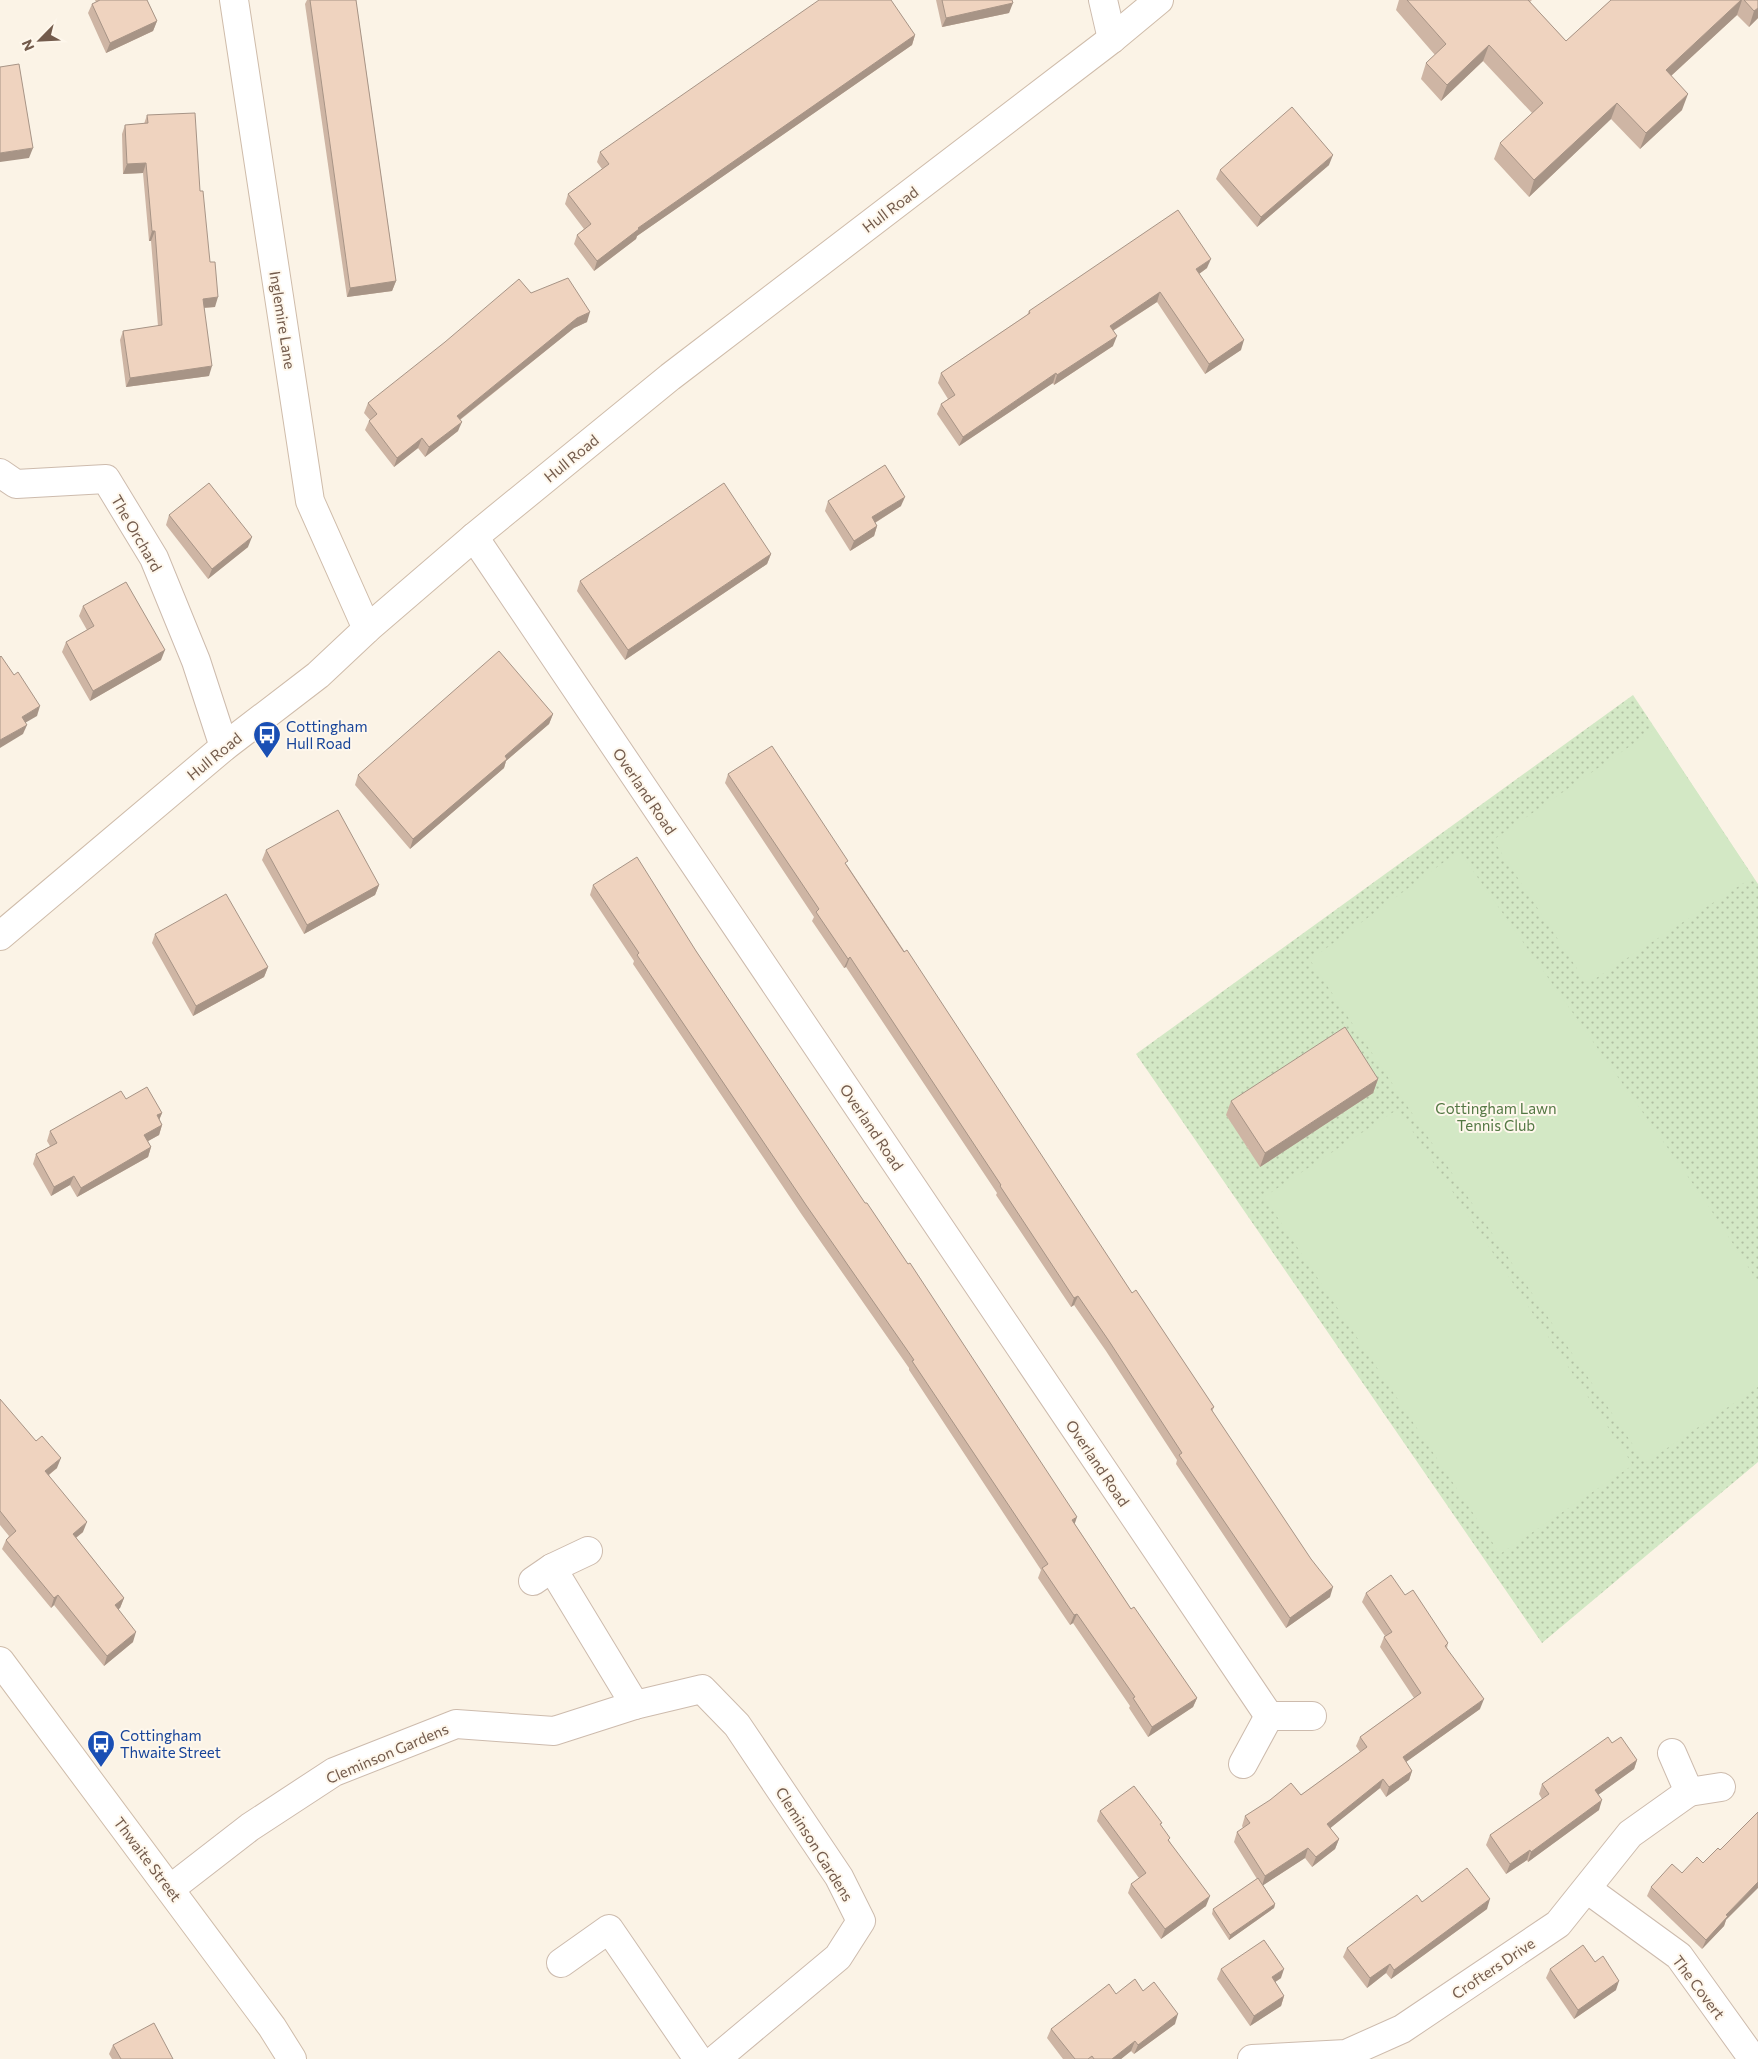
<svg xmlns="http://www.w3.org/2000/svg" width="1758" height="2059" viewBox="0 0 1758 2059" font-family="Commissioner,sans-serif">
  <defs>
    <pattern id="grass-dots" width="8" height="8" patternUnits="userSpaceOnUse" patternTransform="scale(1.25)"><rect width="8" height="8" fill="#d3e8c5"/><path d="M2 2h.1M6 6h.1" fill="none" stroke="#b0bfa2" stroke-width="1.8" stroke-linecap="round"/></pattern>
  </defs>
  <rect width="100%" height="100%" fill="#fbf3e6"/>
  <path fill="url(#grass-dots)" d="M1633 695 1758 884V1462L1542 1643 1136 1054Z"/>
  <g fill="#d3e8c5">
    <path d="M1655 729 1753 877 1587 984 1493 840Z"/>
    <path d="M1459 851 1705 1201 1758 1282V1387L1645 1463 1310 960Z"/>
    <path d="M1398 1109 1633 1465 1500 1554 1264 1197Z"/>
  </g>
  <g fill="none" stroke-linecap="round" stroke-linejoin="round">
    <defs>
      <g id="street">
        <path d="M1103 0 1112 39"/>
        <path d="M0 473 16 484 106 479 154 558 196 661 224 747"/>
        <path d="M474 537 1269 1716"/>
        <path d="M552 1568 635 1705"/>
        <path d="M533 1581 552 1568 588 1551"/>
        <path d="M1672 1753 1689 1792 1721 1787"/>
        <path d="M1243 1764 1269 1716H1312"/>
        <path d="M170 1889 250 1827 334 1772 456 1724 554 1731 635 1705 702 1689 737 1725 839 1877 861 1921 838 1957 716 2059"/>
        <path d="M1587 1889 1679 1956 1753 2059"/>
        <path d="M561 1963 609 1929 698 2059"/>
        <path d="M1252 2059 1346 2054 1402 2029 1558 1924 1630 1834 1689 1792"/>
      </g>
      <g id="secondary">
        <path d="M234 0 310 501 367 629"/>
        <path d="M0 936 224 747 318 675 367 629 474 537 670 377 1112 39 1159 0"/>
        <path d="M0 1661 272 2027 292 2059"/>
      </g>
    </defs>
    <use href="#street" stroke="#cdbbad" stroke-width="30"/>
    <use href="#secondary" stroke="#cfbcaa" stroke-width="30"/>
    <use href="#street" stroke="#fff" stroke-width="28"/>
    <use href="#secondary" stroke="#fff" stroke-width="28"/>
  </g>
  <g fill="#ceb5a4">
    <path d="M95 0H147L157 21 153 31 106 53 88 13 92 4 96 2Z"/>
    <path d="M307 0H356L396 281 392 291 347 297 305 4Z"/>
    <path d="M936 0H1012L1009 13 942 27Z"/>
    <path d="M1399 0H1532L1530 2 1566 41 1611 0H1758V18L1749 27 1737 15 1671 76 1682 110 1640 149 1611 119 1529 197 1494 159 1500 143 1532 113 1483 61 1441 101 1421 79 1426 63 1435 55 1396 10Z"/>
    <path d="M915 35 912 45 637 236 636 239 594 271 574 244 577 235 584 229 565 204 568 194 602 169 597 162 600 152Z"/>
    <path d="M147 115 200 191 215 307 204 308 209 376 126 387 120 340 123 331 158 326 151 241H149L143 173 123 174 122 134 125 125 144 124Z"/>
    <path d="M1329 165 1257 227 1216 179 1220 170Z"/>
    <path d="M1207 268 1199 274 1241 350 1205 374 1157 302 1113 331V346L1054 385 1053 383 959 446 937 414 941 404 948 399 938 383 941 373 1027 315 1029 311Z"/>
    <path d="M531 293 587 322 574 328 460 420 458 431 425 457 418 448 394 467 365 430 369 421 370 420 364 413 368 403Z"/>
    <path d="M828 501 901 506 875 523 877 526 874 536 850 551 825 511Z"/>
    <path d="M169 515 248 547 208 579 166 525Z"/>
    <path d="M771 554 767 564 625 660 577 591 580 581Z"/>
    <path d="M83 606 161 660 90 701 62 652 66 642 87 630 79 616Z"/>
    <path d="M553 714 549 724 506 761 504 768 410 849 355 785 358 775Z"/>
    <path d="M728 774 847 865 1132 1293 1214 1407 1212 1412 1330 1597 1286 1628 1176 1464 1177 1460 1106 1351 1074 1305 1071 1307 996 1195 997 1193 846 967 844 968 812 921 814 917 725 783Z"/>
    <path d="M266 850 379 885 375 895 304 934 262 860Z"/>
    <path d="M593 885 696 951 1131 1609 1197 1698 1193 1707 1148 1737 1129 1708 1130 1706 1073 1623 1070 1625 1038 1578 1041 1570 909 1370V1368L802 1215 633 964 634 961 590 895Z"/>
    <path d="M155 934 268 967 264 977 193 1016 152 943Z"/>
    <path d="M1378 1079 1373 1093 1260 1167 1226 1115 1231 1101Z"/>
    <path d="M126 1099 162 1113 159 1119 162 1125 159 1135 148 1141 151 1147 148 1157 77 1197 70 1185 51 1196 33 1164 36 1154 50 1146 47 1141 50 1131Z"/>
    <path d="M0 1399 57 1468 49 1475 83 1532 76 1538 124 1598 120 1608 118 1609 133 1642 104 1666 54 1605 51 1608 2 1549 6 1540 9 1536 0 1525Z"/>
    <path d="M1366 1593 1405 1595 1448 1643 1447 1648 1480 1709 1406 1762 1412 1771 1409 1780 1386 1797 1380 1788 1330 1828 1339 1839 1335 1849 1312 1867 1305 1858 1263 1885 1275 1904 1274 1908 1229 1940 1212 1914 1213 1909 1257 1879 1234 1842 1237 1832 1243 1828 1242 1826 1245 1816 1301 1795 1360 1752 1356 1746 1360 1737 1414 1698 1380 1647 1384 1637 1385 1636 1362 1602Z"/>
    <path d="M1612 1743 1637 1760 1634 1769 1598 1795 1599 1810 1528 1862 1527 1860 1506 1874 1486 1845 1490 1835 1542 1799 1539 1794 1542 1784Z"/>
    <path d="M1100 1811 1161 1826 1206 1906 1161 1939 1128 1893 1131 1884 1139 1878 1097 1821Z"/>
    <path d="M1703 1863 1726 1920 1724 1926 1702 1949 1647 1896 1651 1887Z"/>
    <path d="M1487 1909 1391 1979 1386 1973 1367 1988 1343 1957 1347 1948Z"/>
    <path d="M1595 1962 1616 1990 1574 2019 1546 1978 1550 1969Z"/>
    <path d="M1221 1969 1281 1978 1275 1982 1284 1996 1281 2006 1250 2026 1217 1979Z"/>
    <path d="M1143 1991 1175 2024 1134 2054 1131 2051 1121 2059H1063L1047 2038 1051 2029 1116 1994Z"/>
    <path d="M113 2045 173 2059H112L109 2054Z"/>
  </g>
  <g fill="#a79486">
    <path d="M1741 0H1742L1737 15 1660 86 1666 70Z"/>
    <path d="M1013 3 1009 13 942 27 946 18Z"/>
    <path d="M1758 8V18L1749 27 1754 11Z"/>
    <path d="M157 21 153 31 106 53 110 43Z"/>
    <path d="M915 35 912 45 637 236 636 239 594 271 597 261 638 228Z"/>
    <path d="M1489 45 1483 61 1441 101 1447 85Z"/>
    <path d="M1688 94 1682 110 1640 149 1646 133Z"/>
    <path d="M1617 103 1611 119 1529 197 1534 180Z"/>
    <path d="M33 148 29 158 0 162V153Z"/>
    <path d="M1333 155 1329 165 1257 227 1261 217Z"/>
    <path d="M146 163 143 173 123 174 127 164Z"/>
    <path d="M152 231H155L151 241H149Z"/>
    <path d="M1211 259 1207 268 1192 279 1196 269Z"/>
    <path d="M396 281 392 291 347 297 350 288Z"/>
    <path d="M1160 292 1157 302 1106 335 1110 326Z"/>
    <path d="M218 297 215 307 199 308 203 299Z"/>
    <path d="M590 312 587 322 574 328 453 425 457 416 577 318Z"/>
    <path d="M1117 336 1113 346 1054 385 1057 375Z"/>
    <path d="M1244 340 1241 350 1205 374 1209 364Z"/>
    <path d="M212 366 209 376 126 387 130 378Z"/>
    <path d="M1056 373 1053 383 959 446 963 437Z"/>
    <path d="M462 422 458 431 425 457 429 447Z"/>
    <path d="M422 438 418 448 394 467 397 458Z"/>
    <path d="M905 497 901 506 868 527 872 517Z"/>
    <path d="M877 526 874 536 850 551 854 541Z"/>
    <path d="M252 537 248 547 208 579 212 569Z"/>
    <path d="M771 554 767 564 625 660 628 650Z"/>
    <path d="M165 650 161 660 90 701 93 691Z"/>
    <path d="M40 706 37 716 18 727 22 717Z"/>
    <path d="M553 714 549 724 506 761 504 768 410 849 413 839 505 756Z"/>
    <path d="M27 725 23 734 0 748V740Z"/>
    <path d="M379 885 375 895 304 934 307 925Z"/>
    <path d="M850 957 846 967 844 968 848 959Z"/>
    <path d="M268 967 264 977 193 1016 196 1006Z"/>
    <path d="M1378 1079 1373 1093 1260 1167 1265 1153Z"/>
    <path d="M162 1113 158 1123 157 1115Z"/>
    <path d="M162 1125 159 1135 141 1145 144 1135Z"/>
    <path d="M151 1147 148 1157 77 1197 81 1188Z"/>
    <path d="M74 1176 70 1185 51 1196 54 1187Z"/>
    <path d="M1078 1296 1074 1305 1071 1307 1074 1298Z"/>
    <path d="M61 1458 57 1468 42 1480 45 1471Z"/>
    <path d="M1077 1517 1074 1526 1072 1520Z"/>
    <path d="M87 1522 83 1532 69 1543 73 1534Z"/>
    <path d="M1333 1587 1330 1597 1286 1628 1290 1618Z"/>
    <path d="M58 1595 54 1605 51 1608 54 1598Z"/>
    <path d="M124 1598 120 1608 111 1615 115 1605Z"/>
    <path d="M1077 1614 1073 1623 1070 1625 1074 1615Z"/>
    <path d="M136 1632 133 1642 104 1666 107 1656Z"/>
    <path d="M1197 1698 1193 1707 1148 1737 1152 1727Z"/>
    <path d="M1484 1699 1480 1709 1399 1767 1403 1757Z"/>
    <path d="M1637 1760 1634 1769 1591 1800 1595 1790Z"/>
    <path d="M1412 1771 1409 1780 1386 1797 1389 1787Z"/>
    <path d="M1383 1779 1380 1788 1323 1834 1327 1824Z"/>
    <path d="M1602 1800 1599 1810 1528 1862 1531 1852Z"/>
    <path d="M1339 1839 1335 1849 1312 1867 1316 1857Z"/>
    <path d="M1308 1848 1305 1858 1262 1886 1265 1876Z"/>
    <path d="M1530 1850 1527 1860 1506 1874 1510 1864Z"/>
    <path d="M1758 1882V1888L1726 1920 1724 1926 1702 1949 1706 1940 1726 1915Z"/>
    <path d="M1210 1896 1206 1906 1161 1939 1165 1929Z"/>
    <path d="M1490 1899 1487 1909 1391 1979 1394 1970Z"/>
    <path d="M1275 1904 1274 1908 1229 1940 1230 1935Z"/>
    <path d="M1390 1964 1386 1973 1367 1988 1370 1978Z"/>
    <path d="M1284 1969 1281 1978 1268 1987 1272 1977Z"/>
    <path d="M1619 1981 1616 1990 1574 2019 1578 2010Z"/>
    <path d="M1284 1996 1281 2006 1250 2026 1254 2016Z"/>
    <path d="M1178 2014 1175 2024 1134 2054 1138 2045Z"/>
    <path d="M1135 2041 1131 2051 1121 2059H1112Z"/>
  </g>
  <g fill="#efd3bf" stroke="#a79486">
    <path d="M100 0H147L157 21 110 43 92 4Z"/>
    <path d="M310 0H356L396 281 350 288Z"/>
    <path d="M819 0H891L915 35 638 228 639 229 597 261 577 235 591 224 568 194 609 164 600 152Z"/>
    <path d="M942 0H1012L1013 3 946 18Z"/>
    <path d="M1407 0H1528L1566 41 1611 0H1741L1666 70 1688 94 1646 133 1617 103 1534 180 1500 143 1543 103 1489 45 1447 85 1426 63 1446 44Z"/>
    <path d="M1744 0H1758V8L1754 11Z"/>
    <path d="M19 64 33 148 0 153V67Z"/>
    <path d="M1292 107 1333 155 1261 217 1220 170Z"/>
    <path d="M195 113 200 191H203L210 262H215L218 297 203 299 212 366 130 378 123 331 162 325 155 231H152L146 163 127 164 125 125 148 123 147 115Z"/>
    <path d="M1178 210 1211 259 1196 269 1244 340 1209 364 1160 292 1110 326 1117 336 1057 375 1056 373 963 437 941 404 955 395 941 373 1030 313 1029 311Z"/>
    <path d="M568 278 590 312 577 318 457 416 462 422 429 447 422 438 397 458 369 421 377 414 368 403 445 342 519 279 531 293Z"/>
    <path d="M885 465 905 497 872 517 877 526 854 541 828 501Z"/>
    <path d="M209 483 252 537 212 569 169 515Z"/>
    <path d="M724 483 771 554 628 650 580 581Z"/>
    <path d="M126 582 165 650 93 691 66 642 94 626 83 606Z"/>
    <path d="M499 651 553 714 505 756 507 759 413 839 358 775Z"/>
    <path d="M1 656 14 675 18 672 40 706 22 717 27 725 0 740V657Z"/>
    <path d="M772 746 848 861 845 863 904 952 907 950 1132 1293 1136 1290 1214 1407 1211 1409 1311 1559 1333 1587 1290 1618 1179 1455 1182 1453 1109 1341 1078 1296 1074 1298 1000 1186 1001 1185 850 957 848 959 816 912 819 909 728 774Z"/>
    <path d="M338 810 379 885 307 925 266 850Z"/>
    <path d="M637 857 696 951 865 1203H867L908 1264 910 1263 1077 1517 1072 1520 1131 1609 1134 1607 1197 1698 1152 1727 1133 1698 1135 1697 1077 1614 1074 1615 1042 1568 1048 1564 912 1361 914 1360 806 1205 637 955 639 953 593 885Z"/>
    <path d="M226 894 268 967 196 1006 155 934Z"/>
    <path d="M1345 1027 1378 1079 1265 1153 1231 1101Z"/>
    <path d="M147 1087 162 1113 157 1115 162 1125 144 1135 151 1147 81 1188 74 1176 54 1187 36 1154 57 1143 50 1131 121 1091 126 1099Z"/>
    <path d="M0 1399 36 1441 42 1436 61 1458 45 1471 87 1522 73 1534 124 1598 115 1605 136 1632 107 1656 58 1595 54 1598 6 1540 16 1531 0 1511Z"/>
    <path d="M1391 1575 1405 1595 1413 1590 1448 1643 1445 1646 1484 1699 1403 1757 1412 1771 1389 1787 1383 1779 1327 1824 1339 1839 1316 1857 1308 1848 1265 1876 1237 1832 1250 1823 1245 1816 1270 1800 1291 1783 1301 1795 1367 1747 1360 1737 1421 1693 1384 1637 1392 1632 1366 1593Z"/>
    <path d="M1608 1737 1612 1743 1621 1737 1637 1760 1595 1790 1602 1800 1531 1852 1530 1850 1510 1864 1490 1835 1549 1794 1542 1784Z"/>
    <path d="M1134 1786 1162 1823 1160 1824 1170 1838 1168 1840 1210 1896 1165 1929 1131 1884 1146 1873 1100 1811Z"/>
    <path d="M1758 1812V1882L1726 1915 1728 1916 1706 1940 1651 1887 1672 1864 1682 1873 1697 1857 1703 1863 1718 1848 1720 1850Z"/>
    <path d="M1467 1868 1490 1899 1394 1970 1390 1964 1370 1978 1347 1948 1417 1895 1422 1902Z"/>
    <path d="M1258 1878 1275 1904 1230 1935 1213 1909Z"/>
    <path d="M1264 1940 1284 1969 1272 1977 1284 1996 1254 2016 1221 1969Z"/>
    <path d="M1583 1945 1595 1962 1603 1956 1619 1981 1578 2010 1550 1969Z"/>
    <path d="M1135 1979 1143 1991 1154 1982 1178 2014 1138 2045 1135 2041 1112 2059H1094L1092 2056 1088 2059H1075L1051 2029 1109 1984 1116 1994Z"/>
    <path d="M154 2023 173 2059H121L113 2045Z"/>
  </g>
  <defs>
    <symbol id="bus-pin" viewBox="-11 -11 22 30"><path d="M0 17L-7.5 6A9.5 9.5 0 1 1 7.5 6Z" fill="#1a4fb4" stroke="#fef7ec"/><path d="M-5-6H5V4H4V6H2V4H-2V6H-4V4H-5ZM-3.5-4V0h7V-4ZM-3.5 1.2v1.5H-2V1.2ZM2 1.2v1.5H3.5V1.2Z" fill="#fff"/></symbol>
  </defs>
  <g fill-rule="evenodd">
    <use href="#bus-pin" x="251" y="719" width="32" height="43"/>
    <use href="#bus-pin" x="85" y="1728" width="32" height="43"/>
  </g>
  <g text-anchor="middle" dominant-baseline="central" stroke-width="4" stroke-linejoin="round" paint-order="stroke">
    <g font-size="15" fill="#735b4c" stroke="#fef7ec">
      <text transform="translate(890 209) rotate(-37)">Hull Road</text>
      <text transform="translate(283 320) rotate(81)">Inglemire Lane</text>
      <text transform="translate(571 458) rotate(-39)">Hull Road</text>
      <text transform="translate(137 533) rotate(60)">The Orchard</text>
      <text transform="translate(214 756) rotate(-39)">Hull Road</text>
      <text transform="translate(645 791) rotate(56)">Overland Road</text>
      <text transform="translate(872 1127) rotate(56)">Overland Road</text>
      <text transform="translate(1098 1463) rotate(56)">Overland Road</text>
      <text transform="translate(387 1753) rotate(-23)">Cleminson Gardens</text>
      <text transform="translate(815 1844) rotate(58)">Cleminson Gardens</text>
      <text transform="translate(148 1859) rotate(53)">Thwaite Street</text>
      <text transform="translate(1493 1968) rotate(-34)">Crofters Drive</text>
      <text transform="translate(1699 1987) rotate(53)">The Covert</text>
    </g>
    <g font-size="15" fill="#164399" stroke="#fef7ec" text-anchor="start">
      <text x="286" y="726">Cottingham<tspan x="286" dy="17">Hull Road</tspan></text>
      <text x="120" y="1735">Cottingham<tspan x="120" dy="17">Thwaite Street</tspan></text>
    </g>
    <g font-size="15" fill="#547844" stroke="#fef7ec">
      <text x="1496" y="1108">Cottingham Lawn<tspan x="1496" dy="17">Tennis Club</tspan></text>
    </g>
  </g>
  <g transform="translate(40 40) rotate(246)" stroke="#fef7ec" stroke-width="4" paint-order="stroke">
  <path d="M0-4L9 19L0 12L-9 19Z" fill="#735b4c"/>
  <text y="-8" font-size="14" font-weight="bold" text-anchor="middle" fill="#735b4c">N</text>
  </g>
</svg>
